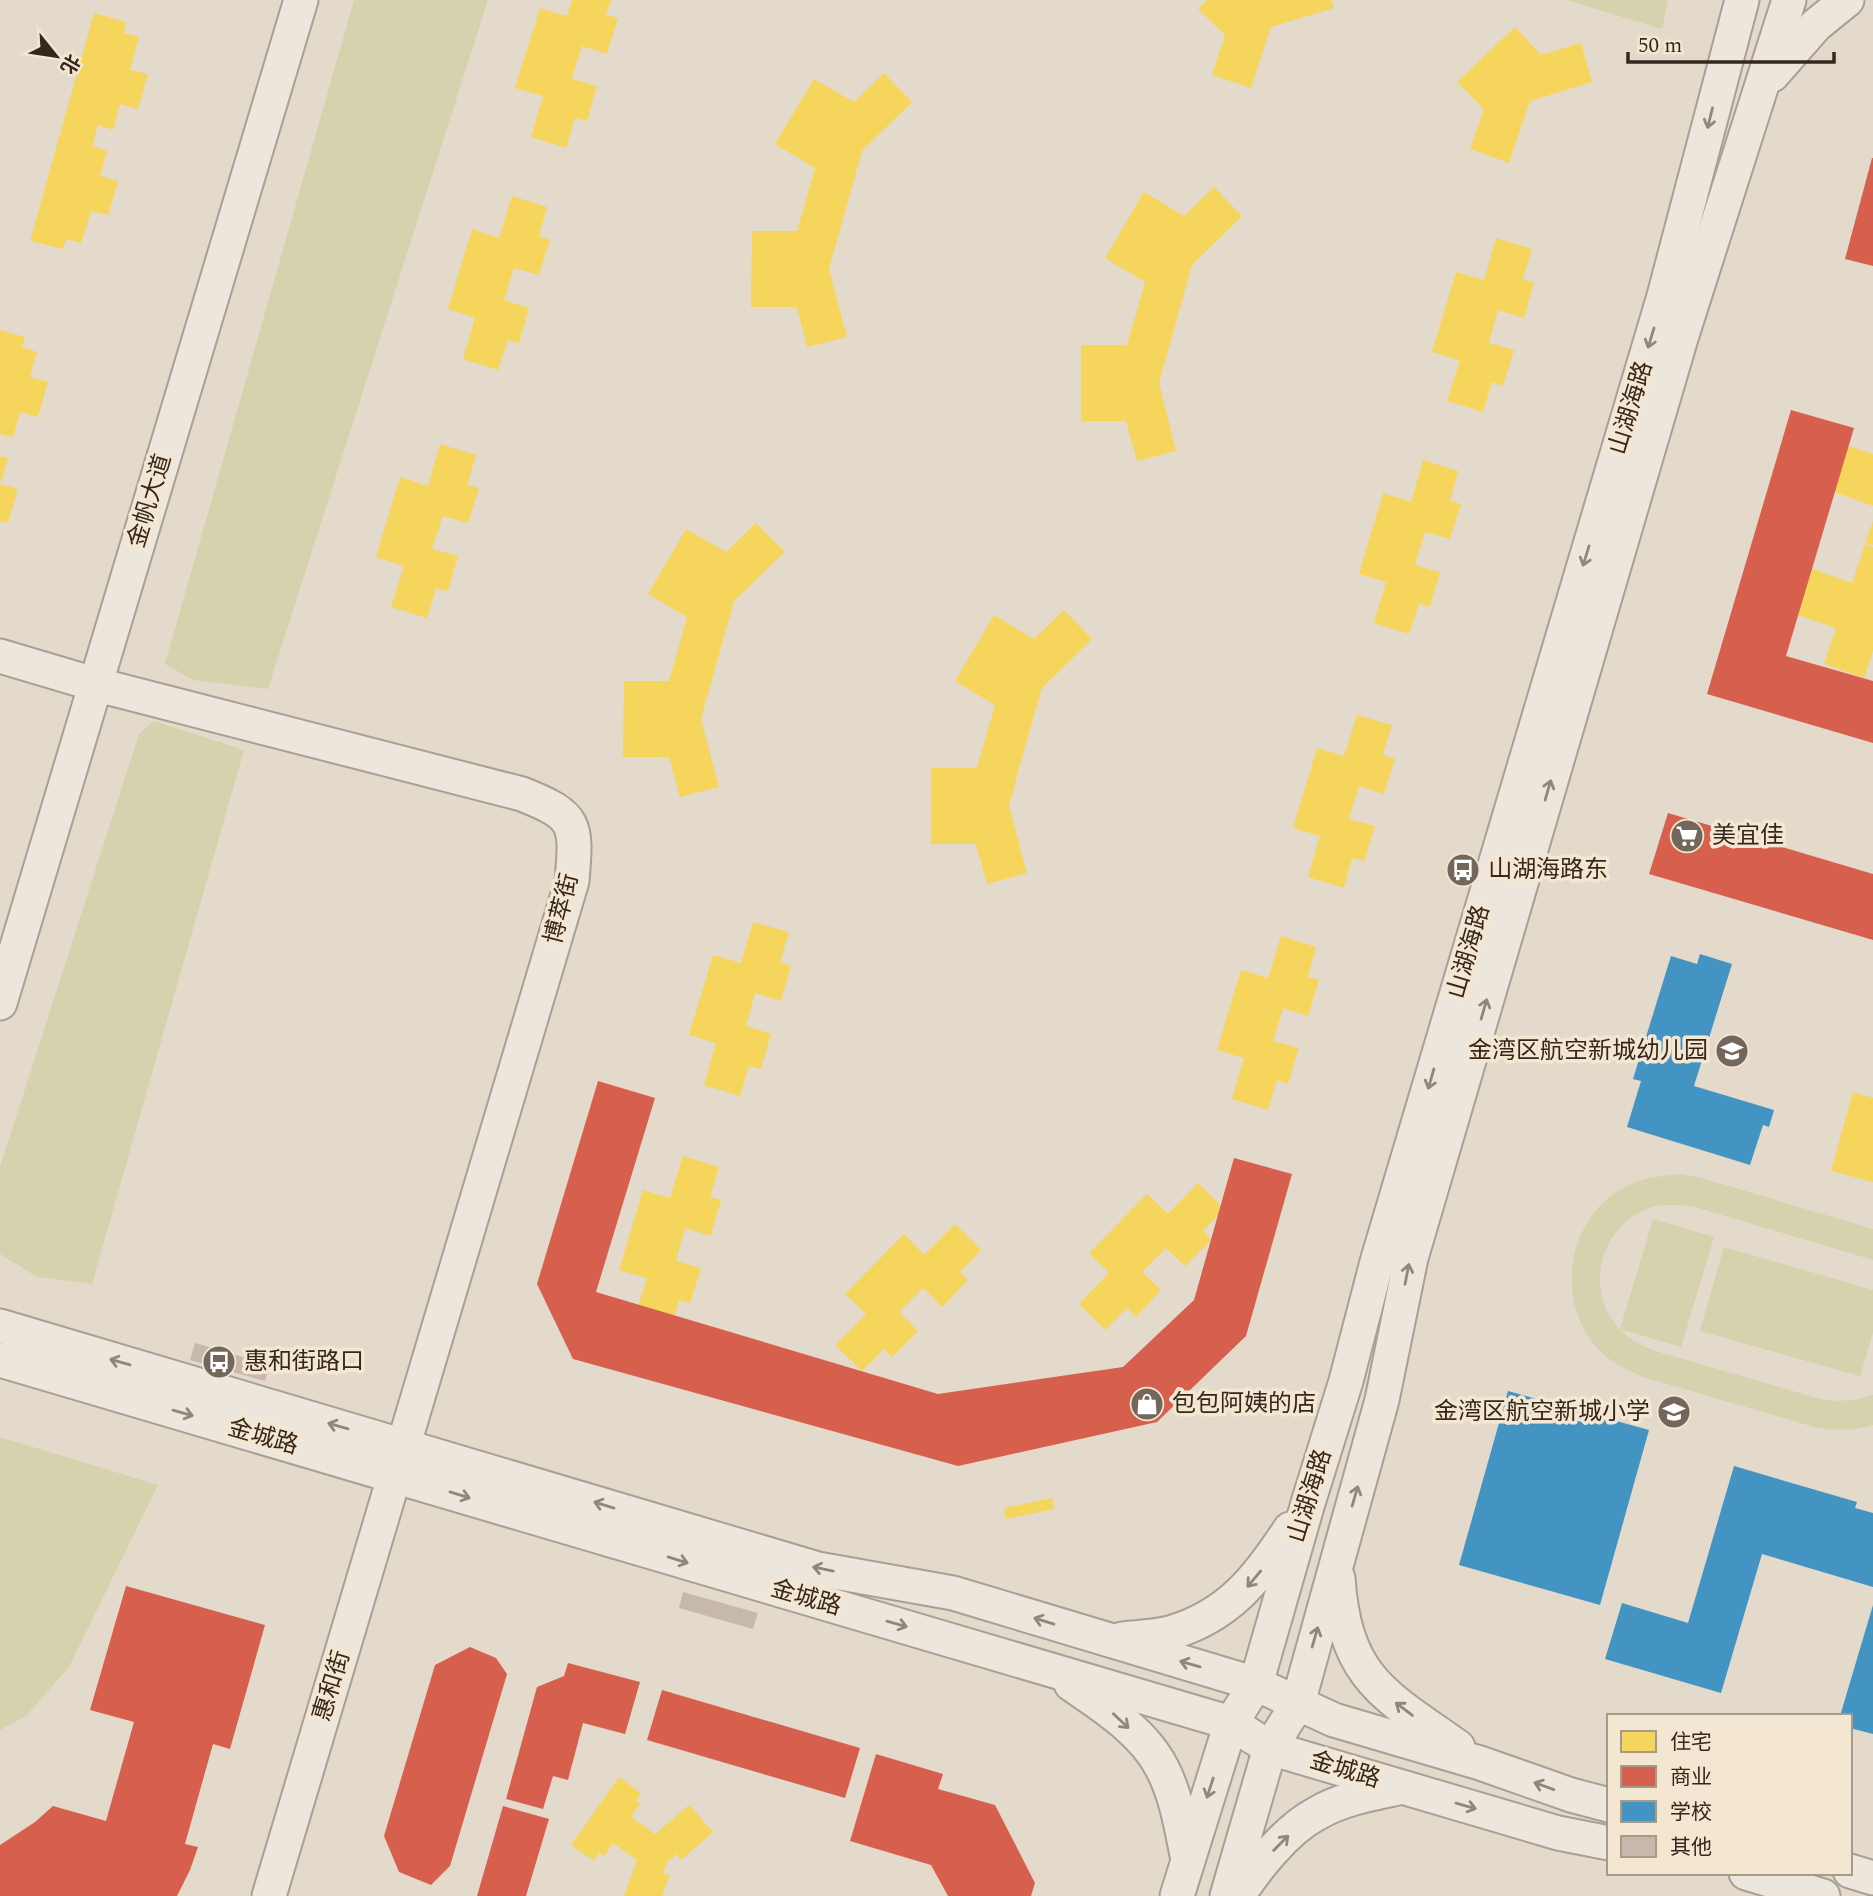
<svg xmlns="http://www.w3.org/2000/svg" width="1873" height="1896" viewBox="0 0 1873 1896" font-family="Spectral,'Noto Sans SC',serif">
  <rect width="100%" height="100%" fill="#e3dacc"/>
  <g fill="#d5d2ae">
    <path d="M354 0H488L268 689 193 680 165 664Z"/>
    <path d="M1566 0H1668L1662 29Z"/>
    <path d="M154 721 244 750 92 1284 37 1277 0 1254V1167L139 734Z"/>
    <path d="M1679 1174 1702 1178 1873 1229V1260L1695 1207C1677 1204 1660 1203 1642 1211 1598 1232 1585 1294 1620 1329L1653 1219 1714 1237 1681 1347 1620 1329C1628 1339 1641 1345 1652 1350L1820 1399C1840 1402 1854 1401 1873 1395V1425C1853 1432 1834 1430 1814 1427L1643 1377C1628 1370 1613 1364 1601 1352 1552 1302 1566 1213 1631 1184 1647 1177 1662 1176 1679 1174Z"/>
    <path d="M1724 1247 1873 1290V1333L1860 1376 1700 1331Z"/>
    <path d="M0 1437 158 1485 69 1667 27 1715 0 1730Z"/>
  </g>
  <g fill="#f6d55c">
    <path d="M572 0H611L606 15 618 18 607 54 582 46 572 79 597 86 587 121 575 118 566 148 531 137 543 96 515 88 540 8 567 16Z"/>
    <path d="M1207 0H1331L1334 8 1271 27 1251 88 1212 75 1225 35 1198 9Z"/>
    <path d="M94 13 126 22 124 33 139 37 130 70 148 74 138 109 120 104 113 130 98 125 92 146 107 151 100 176 118 181 108 215 91 211 81 243 66 239 63 249 30 241Z"/>
    <path d="M1515 27 1541 55 1581 43 1592 82 1530 101 1509 163 1470 149 1484 109 1457 82Z"/>
    <path d="M884 73 912 102 862 151 829 269 847 337 807 347 797 307H751L752 231H797L815 168 775 144 814 79 854 102Z"/>
    <path d="M1214 187 1242 216 1192 265 1159 383 1176 451 1137 461 1126 421H1081V345H1127L1145 282 1105 258 1144 192 1184 216Z"/>
    <path d="M512 196 547 207 539 236 550 240 539 275 514 268 504 300 529 308 519 343 508 340 498 370 463 359 475 318 448 309 472 229 499 238Z"/>
    <path d="M1873 217V257L1856 247Z"/>
    <path d="M1496 238 1532 249 1523 279 1534 283 1524 318 1498 310 1489 343 1514 350 1503 386 1492 382 1483 412 1447 401 1460 360 1432 352 1456 272 1484 280Z"/>
    <path d="M0 330 25 337 22 347 37 352 30 377 48 382 38 417 20 412 13 437 0 434Z"/>
    <path d="M440 444 476 455 467 485 479 488 468 523 443 516 432 549 458 556 448 591 436 588 427 618 391 607 404 566 376 557 400 477 428 486Z"/>
    <path d="M1845 445 1873 454V506L1829 490Z"/>
    <path d="M0 456 8 458 1 482H0Z"/>
    <path d="M1423 460 1458 471 1450 501 1461 504 1450 539 1425 532 1415 565 1440 572 1430 607 1419 604 1409 634 1374 623 1386 582 1359 574 1383 493 1411 502Z"/>
    <path d="M0 484 18 489 8 523 0 521Z"/>
    <path d="M1873 521V545L1865 543Z"/>
    <path d="M756 523 785 552 734 601 701 719 719 787 680 797 669 757H623L624 681H669L687 617 648 594 686 529 726 552Z"/>
    <path d="M1865 544 1873 547V651L1864 678 1824 664 1836 628 1788 612 1804 566 1852 583Z"/>
    <path d="M1064 610 1092 639 1042 688 1025 747 1009 806 1027 873 987 884 976 844H931V768H977L995 705 955 681 994 615 1034 639Z"/>
    <path d="M1357 715 1392 725 1383 755 1395 759 1384 794 1359 786 1349 819 1375 826 1364 861 1352 858 1344 888 1308 877 1320 836 1293 828 1317 748 1344 756Z"/>
    <path d="M753 922 789 932 780 962 791 966 781 1001 755 993 746 1026 771 1034 761 1069 749 1066 740 1096 704 1085 716 1043 689 1035 713 955 741 963Z"/>
    <path d="M1281 936 1316 947 1308 977 1319 980 1308 1016 1283 1008 1273 1041 1299 1048 1288 1084 1277 1080 1268 1110 1232 1099 1244 1058 1217 1050 1241 970 1268 978Z"/>
    <path d="M1853 1092 1873 1098V1182L1831 1171Z"/>
    <path d="M683 1156 719 1167 710 1197 721 1200 711 1236 685 1228 676 1261 701 1268 690 1303 679 1300 670 1330 634 1319 647 1278 619 1270 643 1190 670 1198Z"/>
    <path d="M1198 1183 1224 1209 1203 1231 1211 1240 1185 1266 1166 1248 1142 1272 1161 1290 1136 1317 1127 1308 1105 1330 1079 1304 1109 1273 1089 1253 1147 1194 1168 1214Z"/>
    <path d="M955 1224 981 1250 960 1272 968 1280 942 1307 923 1288 899 1312 918 1331 892 1357 884 1349 862 1371 835 1345 866 1314 845 1294 904 1234 924 1255Z"/>
    <path d="M1052 1498 1054 1509 1006 1519 1004 1508Z"/>
    <path d="M619 1777 641 1793 636 1801 640 1804 631 1817 655 1834 689 1805 713 1832 681 1860 676 1854 667 1862 663 1873 670 1875 662 1896H624L637 1860 613 1843 604 1856 599 1853 594 1861 571 1845Z"/>
  </g>
  <g fill="#d6604d">
    <path d="M1872 158H1873V266L1845 259Z"/>
    <path d="M1791 410 1854 428 1786 656 1873 681V743L1707 694Z"/>
    <path d="M1668 813 1873 874V940L1649 874Z"/>
    <path d="M598 1081 655 1098 596 1292 938 1394 1123 1367 1194 1300 1234 1158 1292 1174 1246 1336 1157 1422 958 1466 573 1359 537 1284Z"/>
    <path d="M126 1586 265 1625 230 1749 213 1744 185 1844 198 1847 190 1870 177 1896H0V1845L35 1822 53 1806 106 1821 134 1722 90 1710Z"/>
    <path d="M470 1647 496 1658 507 1674 450 1866 431 1885 399 1872 384 1836 435 1665Z"/>
    <path d="M568 1663 640 1682 625 1734 583 1723 568 1780 553 1776 543 1809 506 1799 537 1687 564 1676Z"/>
    <path d="M662 1690 860 1748 845 1798 647 1740Z"/>
    <path d="M876 1754 943 1774 938 1789 995 1805 1035 1883 1031 1896H948L931 1865 850 1841Z"/>
    <path d="M503 1806 549 1819 526 1896H477Z"/>
  </g>
  <g fill="#4393c3">
    <path d="M1700 954 1732 964 1694 1086 1774 1110 1769 1127 1763 1125 1750 1165 1627 1127 1641 1081 1633 1079 1671 956 1697 964Z"/>
    <path d="M1508 1391 1649 1430 1600 1605 1459 1565Z"/>
    <path d="M1734 1466 1857 1502 1855 1508 1873 1513V1587L1762 1554 1721 1693 1605 1659 1622 1603 1688 1623Z"/>
    <path d="M1873 1605V1734L1850 1728V1716H1840Z"/>
  </g>
  <g fill="#c7b8ad">
    <path d="M195 1343 270 1365 265 1381 190 1360Z"/>
    <path d="M683 1592 758 1613 753 1629 679 1608Z"/>
  </g>
  <g fill="none" stroke-linecap="round" stroke-linejoin="round">
    <defs>
      <g id="minor">
        <path d="M1772 75 1816 25 1847 0"/>
        <path d="M0 656 94 684 522 794C577 816 577 823 572 881L269 1896"/>
        <path d="M0 1003 301 0"/>
        <path d="M0 1326 818 1569 953 1593 1256 1684 1334 1720 1480 1763 1571 1795 1609 1805"/>
        <path d="M0 1360 1231 1723 1270 1748 1558 1833 1609 1843"/>
        <path d="M1338 1578C1345 1678 1383 1694 1458 1747"/>
        <path d="M1122 1639C1138 1637 1155 1637 1170 1633 1229 1616 1258 1578 1290 1529"/>
        <path d="M1071 1684C1103 1706 1144 1732 1162 1768 1176 1795 1181 1825 1187 1855"/>
        <path d="M1850 1871 1873 1878"/>
        <path d="M1746 1873 1823 1896"/>
        <path d="M1177 1896 1231 1723 1256 1684 1308 1503 1346 1381 1377 1262 1664 296 1742 0"/>
        <path d="M1227 1896 1270 1748 1298 1703 1382 1400 1411 1258 1681 338 1789 0"/>
        <path d="M1238 1896C1256 1868 1286 1830 1316 1814 1341 1799 1370 1794 1398 1788"/>
      </g>
    </defs>
    <use href="#minor" stroke="#a89f95" stroke-width="37"/>
    <use href="#minor" stroke="#ece6dd" stroke-width="33"/>
  </g>
  <defs><path id="oneway-shaft" d="M-6 0H5M1.5-3L5.5 0L1.5 3" fill="none" stroke-width="1.6" stroke-linecap="round" stroke-linejoin="round" transform="scale(1.75)"/></defs>
  <g stroke="#91867e">
    <use href="#oneway-shaft" transform="translate(1710 118) rotate(104)"/>
    <use href="#oneway-shaft" transform="translate(1651 338) rotate(107)"/>
    <use href="#oneway-shaft" transform="translate(1586 556) rotate(107)"/>
    <use href="#oneway-shaft" transform="translate(1548 790) rotate(-74)"/>
    <use href="#oneway-shaft" transform="translate(1484 1009) rotate(-74)"/>
    <use href="#oneway-shaft" transform="translate(1431 1079) rotate(106)"/>
    <use href="#oneway-shaft" transform="translate(1407 1274) rotate(-79)"/>
    <use href="#oneway-shaft" transform="translate(120 1362) rotate(-164)"/>
    <use href="#oneway-shaft" transform="translate(183 1413) rotate(16)"/>
    <use href="#oneway-shaft" transform="translate(338 1426) rotate(-164)"/>
    <use href="#oneway-shaft" transform="translate(460 1495) rotate(17)"/>
    <use href="#oneway-shaft" transform="translate(1355 1496) rotate(-74)"/>
    <use href="#oneway-shaft" transform="translate(604 1505) rotate(-163)"/>
    <use href="#oneway-shaft" transform="translate(678 1560) rotate(17)"/>
    <use href="#oneway-shaft" transform="translate(823 1569) rotate(-168)"/>
    <use href="#oneway-shaft" transform="translate(1254 1579) rotate(130)"/>
    <use href="#oneway-shaft" transform="translate(1044 1621) rotate(-163)"/>
    <use href="#oneway-shaft" transform="translate(897 1624) rotate(16)"/>
    <use href="#oneway-shaft" transform="translate(1315 1637) rotate(-74)"/>
    <use href="#oneway-shaft" transform="translate(1190 1664) rotate(-164)"/>
    <use href="#oneway-shaft" transform="translate(1404 1709) rotate(-143)"/>
    <use href="#oneway-shaft" transform="translate(1121 1721) rotate(43)"/>
    <use href="#oneway-shaft" transform="translate(1544 1786) rotate(-160)"/>
    <use href="#oneway-shaft" transform="translate(1210 1788) rotate(108)"/>
    <use href="#oneway-shaft" transform="translate(1466 1806) rotate(16)"/>
    <use href="#oneway-shaft" transform="translate(1281 1843) rotate(-45)"/>
  </g>
  <defs>
    <symbol id="supermarket-disc" viewBox="-11 -11 22 22"><circle r="9.5" fill="#73665b" stroke="#f4e7d1"/><path d="M-6-5.5h2.5l.6 2H6L4.5 2H-2.5L-4.4-4H-6ZM-1.5 3.2a1.3 1.3 0 1 0 .1 0ZM3 3.2a1.3 1.3 0 1 0 .1 0Z" fill="#fff"/></symbol>
    <symbol id="bus-disc" viewBox="-11 -11 22 22"><circle r="9.5" fill="#73665b" stroke="#f4e7d1"/><path d="M-5-6H5V4H4V6H2V4H-2V6H-4V4H-5ZM-3.5-4V0h7V-4ZM-3.5 1.2v1.5H-2V1.2ZM2 1.2v1.5H3.5V1.2Z" fill="#fff"/></symbol>
    <symbol id="school-disc" viewBox="-11 -11 22 22"><circle r="9.5" fill="#73665b" stroke="#f4e7d1"/><path d="M0-5L7-2L0 1L-7-2ZM-4 1L0 2.5L4 1V4Q0 6-4 4Z" fill="#fff"/></symbol>
    <symbol id="shop-disc" viewBox="-11 -11 22 22"><circle r="9.5" fill="#73665b" stroke="#f4e7d1"/><path d="M-5-2.5h2.3a2.7 3.5 0 0 1 5.4 0H5L5.5 6h-11ZM-1.5-2.5h3a1.5 2.3 0 0 0-3 0Z" fill="#fff"/></symbol>
  </defs>
  <g fill-rule="evenodd">
    <use href="#supermarket-disc" x="1668" y="817" width="38" height="38"/>
    <use href="#bus-disc" x="1444" y="851" width="38" height="38"/>
    <use href="#school-disc" x="1713" y="1032" width="38" height="38"/>
    <use href="#bus-disc" x="200" y="1343" width="38" height="38"/>
    <use href="#shop-disc" x="1128" y="1385" width="38" height="38"/>
    <use href="#school-disc" x="1655" y="1393" width="38" height="38"/>
  </g>
  <g text-anchor="middle" dominant-baseline="central" stroke-width="7" stroke-linejoin="round" paint-order="stroke">
    <g font-size="24" fill="#36271e" stroke="#f4e7d1">
      <text transform="translate(1631 408) rotate(-73)">山湖海路</text>
      <text transform="translate(150 501) rotate(-73)">金帆大道</text>
      <text transform="translate(562 909) rotate(-76)">博萃街</text>
      <text transform="translate(1469 952) rotate(-74)">山湖海路</text>
      <text transform="translate(263 1437) rotate(16)">金城路</text>
      <text transform="translate(1310 1496) rotate(-73)">山湖海路</text>
      <text transform="translate(806 1598) rotate(16)">金城路</text>
      <text transform="translate(332 1686) rotate(-73)">惠和街</text>
      <text transform="translate(1345 1770) rotate(17)">金城路</text>
    </g>
    <g font-size="24" fill="#36271e" stroke="#f4e7d1" text-anchor="start">
      <text x="1712" y="836">美宜佳</text>
      <text x="1488" y="870">山湖海路东</text>
      <text x="1708" y="1051" text-anchor="end">金湾区航空新城幼儿园</text>
      <text x="244" y="1362">惠和街路口</text>
      <text x="1172" y="1404">包包阿姨的店</text>
      <text x="1650" y="1412" text-anchor="end">金湾区航空新城小学</text>
    </g>
  </g>
  <rect x="1607" y="1714" width="245" height="161" fill="#f4e7d1" stroke="#a89a89" stroke-width="2"/>
  <rect x="1621" y="1731" width="35" height="21" fill="#f6d55c" stroke="#a89a89" stroke-width="2"/>
  <text x="1670" y="1749" font-size="21" fill="#36271e">住宅</text>
  <rect x="1621" y="1766" width="35" height="21" fill="#d6604d" stroke="#a89a89" stroke-width="2"/>
  <text x="1670" y="1784" font-size="21" fill="#36271e">商业</text>
  <rect x="1621" y="1801" width="35" height="21" fill="#4393c3" stroke="#a89a89" stroke-width="2"/>
  <text x="1670" y="1819" font-size="21" fill="#36271e">学校</text>
  <rect x="1621" y="1836" width="35" height="21" fill="#c7b8ad" stroke="#a89a89" stroke-width="2"/>
  <text x="1670" y="1854" font-size="21" fill="#36271e">其他</text>
  <g transform="translate(56 56) rotate(120)" stroke="#f4e7d1" stroke-width="5" paint-order="stroke">
  <path d="M0-5L12 26L0 18L-12 26Z" fill="#36271e"/>
  <text y="-10" font-size="19" font-weight="bold" text-anchor="middle" fill="#36271e">北</text>
  </g>
  <path d="M1628 52v10h206v-10" fill="none" stroke="#36271e" stroke-width="3.5"/>
  <text x="1638" y="52" font-size="21" fill="#36271e" stroke="#f4e7d1" stroke-width="5" paint-order="stroke">50 m</text>
</svg>
